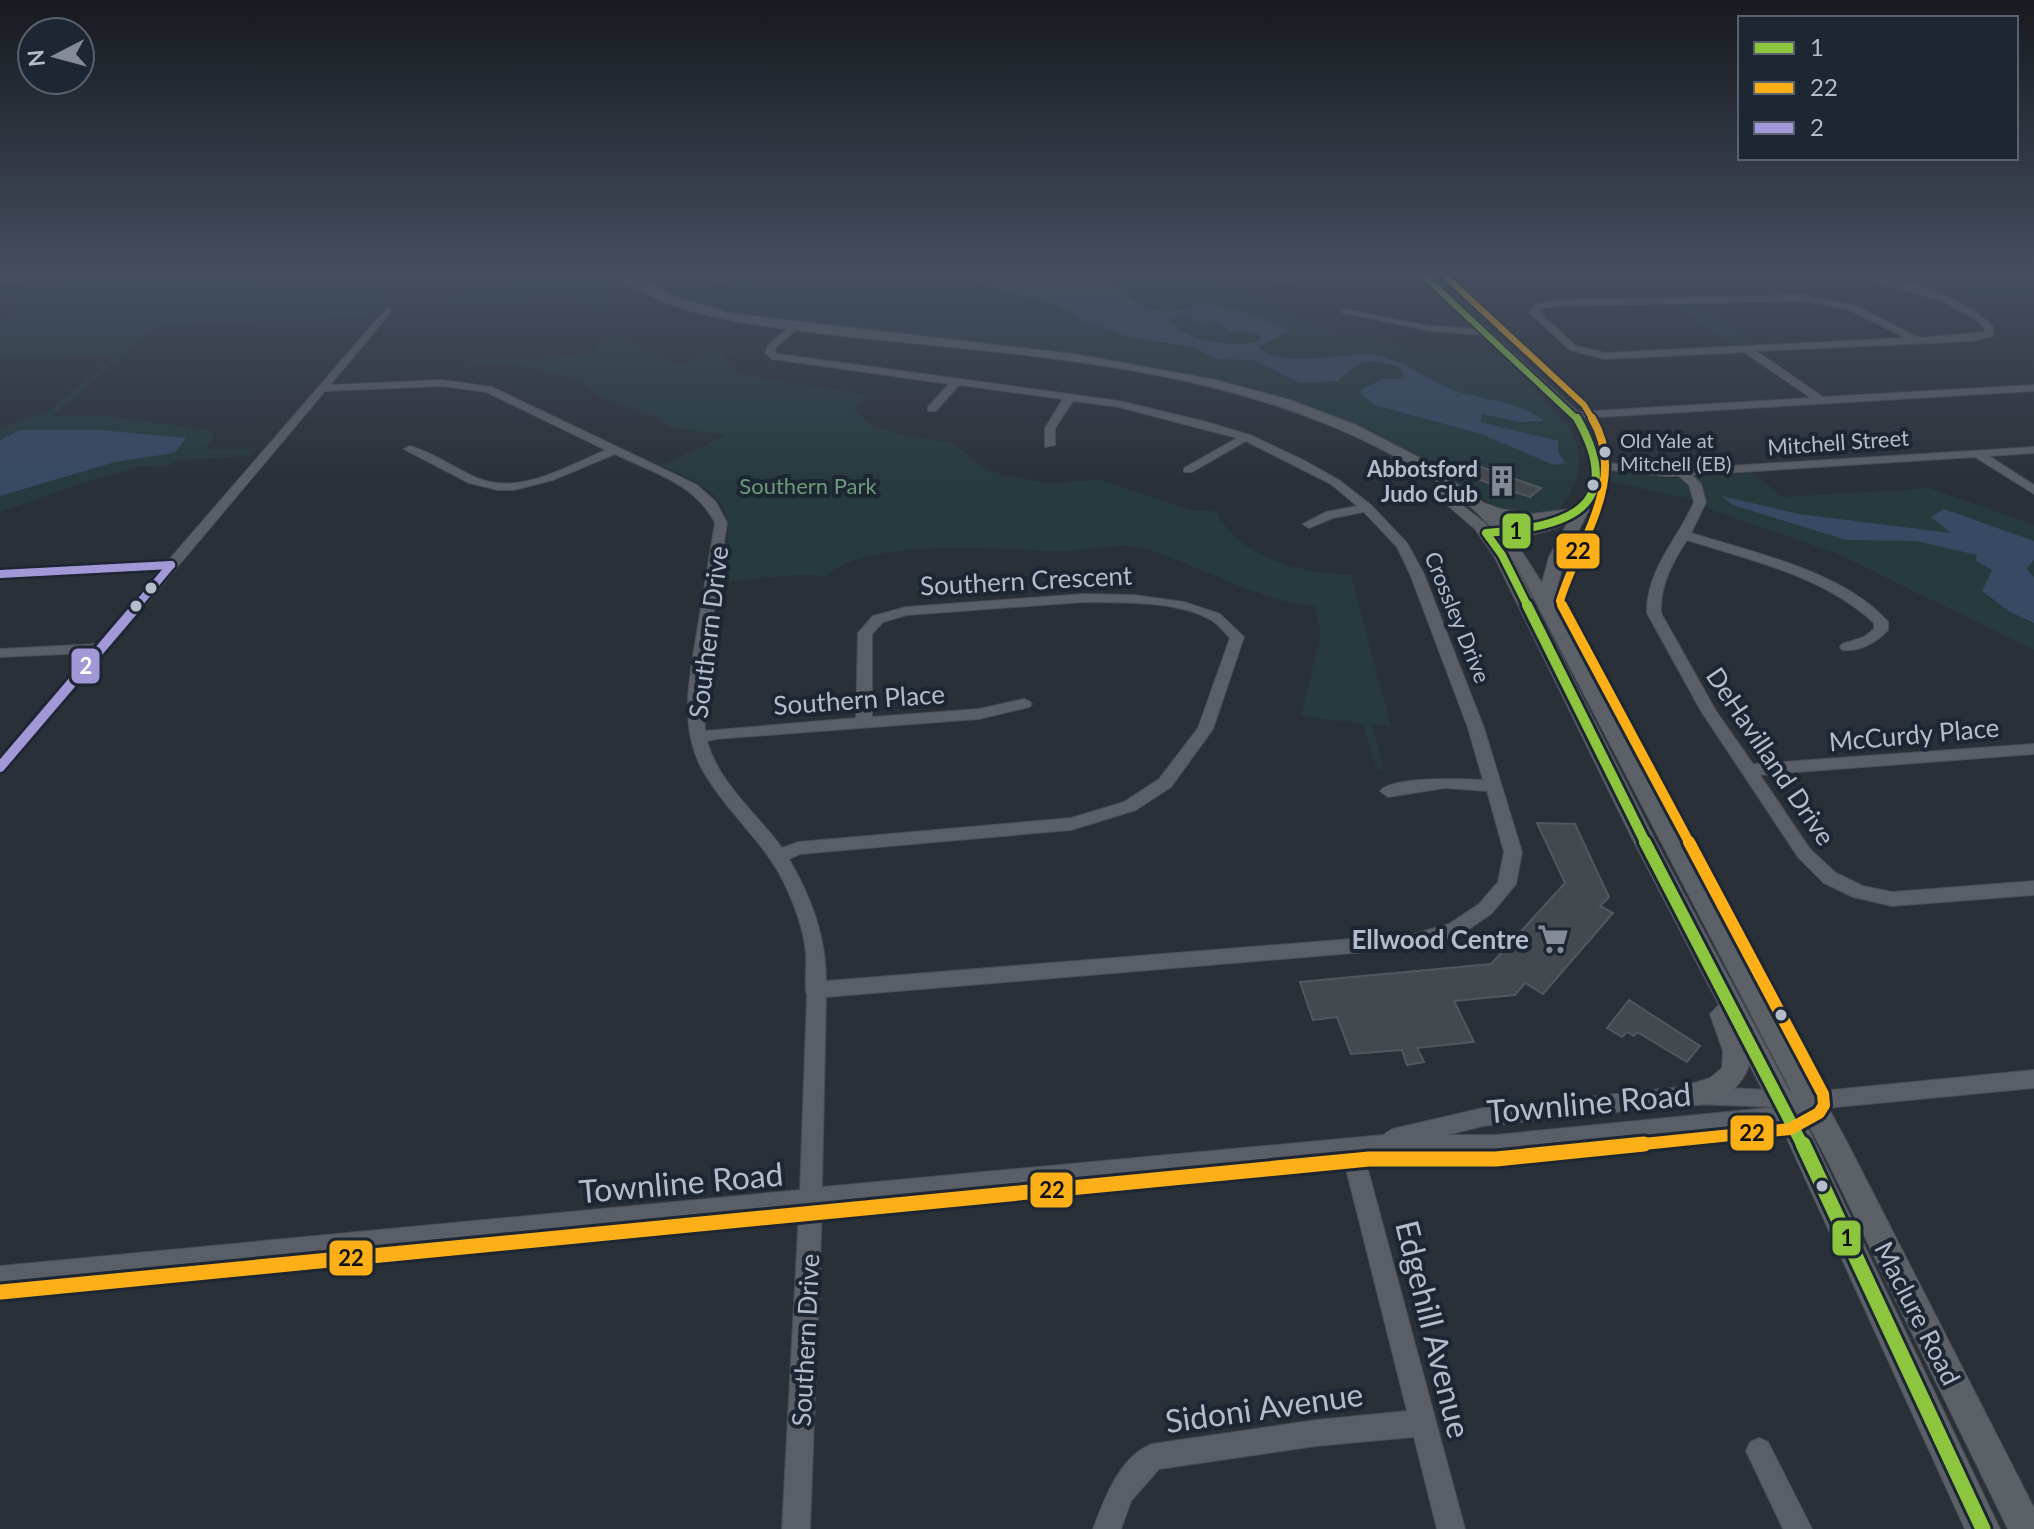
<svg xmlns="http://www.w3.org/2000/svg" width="2034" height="1529" viewBox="0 0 2034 1529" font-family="Lato,sans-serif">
  <rect width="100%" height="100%" fill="#2a3038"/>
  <g fill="#273a3e">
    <path d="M0 272H514L554 278 556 272H594L619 291 610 313 567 299 451 304 460 289 390 292 370 317 159 325 52 416H107L211 430 215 436 205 449H256L250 456 178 460 170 465 137 467 92 480 0 512V428L48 411 116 355 0 359V328L26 300 0 295Z"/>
    <path d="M765 272H1206L1312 327 1423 349 1502 354 1570 429C1587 460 1579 486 1557 512L1540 516 1503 511 1374 432 1252 387 1132 365 741 316 704 309 659 291 716 288Z"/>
    <path d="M1918 272H1972L2034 292V295H1973Z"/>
    <path d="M1697 304 1758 345 1734 346 1673 305Z"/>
    <path d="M604 329 678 366 707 353 762 348 723 355 728 365 746 376 867 395 853 409 875 428 954 444 981 466 1003 475 1046 483 1100 480 1194 511 1215 510C1239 558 1302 574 1351 575L1391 726 1372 725 1384 770H1376L1363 724 1301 716 1321 632 1314 605C1280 610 1187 561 1147 549 1122 541 1094 550 1068 551 1006 552 874 534 825 577 807 571 747 581 722 582 735 506 732 497 661 465L727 435 672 428 658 418 599 396 585 384 566 376 519 366 462 360 592 355Z"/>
    <path d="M1602 469 1677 478 1753 473 1783 497 1930 488 2034 525V650L1833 552 1712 510 1693 500 1599 479Z"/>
  </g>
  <g fill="#384963" fill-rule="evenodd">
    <path d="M976 272H1105C1127 297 1146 318 1185 309 1191 307 1195 303 1202 303 1234 305 1263 319 1292 331L1259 346C1272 369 1348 353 1372 355 1401 358 1421 376 1446 387 1481 402 1510 397 1545 421L1519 422 1482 414 1480 422 1558 441V452L1566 463 1554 465 1481 434 1375 405 1361 395V390L1382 379H1400L1404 375 1397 366 1374 361 1361 363 1337 381 1300 383 1254 360 1216 359 1192 347 1126 336 1082 321 1058 305 967 281ZM1184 316 1208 326V321L1213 320 1230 332 1257 333 1261 338 1258 342C1230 346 1188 344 1170 319Z"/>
    <path d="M20 430H100L186 438 174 453 115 462 0 496V440Z"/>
    <path d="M1721 496 1799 514 1951 533 1931 517 1944 509 2034 541V560L2027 569 2034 577V623L2010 612 1982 591 1992 570 1976 561 1977 555 1916 541 1846 540 1733 505Z"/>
  </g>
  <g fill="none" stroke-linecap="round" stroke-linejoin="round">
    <path stroke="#384963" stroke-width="3" d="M0 282 196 272"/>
  </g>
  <g fill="#444950" stroke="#52575f" stroke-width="2">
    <path d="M1475 465 1541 488 1530 497 1462 474Z"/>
    <path d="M1537 823 1575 824 1609 897 1600 906 1613 913 1543 994 1525 983 1515 995 1454 1001 1474 1042 1417 1048 1424 1062 1407 1065 1402 1050 1351 1054 1337 1017 1313 1020 1300 982 1491 964 1565 883Z"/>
    <path d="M1629 1000 1700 1046 1687 1062 1637 1032 1634 1036 1627 1032 1622 1037 1607 1028Z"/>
  </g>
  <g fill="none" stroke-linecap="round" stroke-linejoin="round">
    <defs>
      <g id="minor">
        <path d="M693 272H705L726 282 719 284Z"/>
        <path d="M1330 272H1366L1278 282 1274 279 1278 276Z"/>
        <path d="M1416 272H1425L1578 412 1811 398 1744 352 1605 359 1570 350 1531 314 1530 312 1536 304 1558 300 1803 295 1854 305 1920 338 1985 332V329L1975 319 1940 300 1838 272C1886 272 1959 293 1993 326V336L1972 341 1756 351 1823 397 2034 385V391L1582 418 1597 446 1601 462 1665 470 2034 447V453L1989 456 2034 485V494L1975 457 1692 475 1701 484 1706 502 1691 533C1752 552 1845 572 1888 622V630C1876 643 1859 652 1842 650L1840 647 1842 644 1864 637 1874 629V623C1824 576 1750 560 1687 540 1672 563 1660 585 1661 613L1716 711 1753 764 2034 744V754L1760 775 1810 849 1836 873 1863 886 1892 892 2034 881V895L1892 906 1853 897 1824 883 1798 857 1701 711 1647 613C1646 570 1678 539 1694 502L1689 485 1679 476H1665L1601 469C1602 527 1528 542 1482 536V530L1543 524 1566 514 1579 503 1586 492 1590 478V462L1586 446 1571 417 1483 335 1430 331 1340 312 1344 309 1430 326 1477 329ZM1803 301 1848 309 1906 338 1605 353 1576 346 1539 312 1542 308 1558 306Z"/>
        <path d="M387 308 390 309V313L330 385 442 380 492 387 697 485 716 502 727 523 703 685 705 731 856 718 858 633 873 616 906 607 1084 594 1134 595 1184 602 1220 614 1244 637 1213 729 1171 787 1136 810 1071 830 800 854 789 859C811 897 826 936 826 981L1413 934 1449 924 1479 904 1498 882 1504 852 1487 791 1445 788 1388 797 1380 791C1394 776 1462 779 1483 780L1468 728 1410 574 1397 547 1364 512 1333 518 1309 528 1303 524 1326 512 1357 506 1331 484 1246 441 1192 472H1184V468L1237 438 1119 407 1073 401 1055 428V445L1045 447V428L1063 399 959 385 936 411H928V407L949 384 772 359 765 353 769 344 787 329 795 331 776 347 775 352 778 354 1119 401 1203 421 1250 435 1305 461 1339 480 1371 505 1407 543 1424 574 1484 728 1522 852 1516 884 1491 914 1462 934 1413 948 826 997 822 1187 1383 1135 1392 1129 1483 1108 1690 1086 1811 1092 2034 1070V1088L1806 1110 1804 1117 1789 1124 1495 1155H1364L1465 1529H1437L1414 1437 1316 1446 1159 1469 1131 1501 1121 1529H1093C1105 1498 1119 1457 1152 1444L1316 1420 1407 1411 1343 1157 822 1209 810 1529H782L799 1211 0 1290V1266L800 1190 807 995C804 988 807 965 806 954 804 931 796 909 787 889 767 843 726 813 702 769 677 723 691 670 699 620 704 588 710 555 715 523 696 484 652 472 615 454L553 480 514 490H498L469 483 404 449 410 446C434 453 454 468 477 478 519 496 567 466 606 450L486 392 442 386 325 391 6 771 0 772V757L89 653 0 657V649L97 644 161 569 0 578V570L168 561ZM1084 602C1121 603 1178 600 1211 620 1218 624 1224 632 1230 638L1198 728 1159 779 1124 802 1071 818 798 842 782 848C756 812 719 784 707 741L716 739 979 719 1029 707 1032 704 1029 701 1024 699 979 709 872 717V634L883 622 907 615ZM1690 1104 1777 1107 1495 1135H1447L1483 1126Z"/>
        <path d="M1759 1438 1768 1442 1812 1529H1783L1746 1451 1750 1442Z"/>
      </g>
      <g id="major">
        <path d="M612 272H625L678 298 734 314 1074 354 1216 380 1290 400 1356 425 1420 458 1484 503 1501 509 1532 514 1586 507 1589 510 1565 557 1553 603 1847 1142 2034 1508V1529H2008L1827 1160 1527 585C1515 564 1504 542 1488 524 1459 492 1422 470 1385 451 1218 364 1026 356 843 336 772 327 668 320 612 272ZM1500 518 1532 523 1570 518 1549 557 1542 583Z"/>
        <path d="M1443 490 1485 523 1510 555 1654 838 1798 1107 2000 1529H1965L1779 1121 1749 1064C1743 1091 1707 1112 1681 1103L1677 1095 1681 1087 1710 1078 1722 1068 1723 1051 1710 1014 1719 1005 1632 838 1494 556 1475 529 1438 497 1436 494Z"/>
      </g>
    </defs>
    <use href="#minor" stroke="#484c53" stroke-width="2"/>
    <use href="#major" stroke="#484c55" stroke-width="2"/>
    <use href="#minor" fill="#5a5e66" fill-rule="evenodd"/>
    <use href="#major" fill="#5c6168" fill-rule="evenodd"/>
    <defs>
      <path id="bus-1-far4" d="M1420 272 1578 420"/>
      <path id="bus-1-far3" d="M1528 607 1502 555 1486 533C1563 527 1630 511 1577 418"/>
      <path id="bus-1-far2" d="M1527 605 1646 844"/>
      <path id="bus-1-far1" d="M1645 842 1803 1146"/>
      <path id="bus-1" d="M1803 1144 1983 1529"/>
      <path id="bus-2-far4" d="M1441 272 1584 405 1593 420"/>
      <path id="bus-2-far3" d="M1563 607 1560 601C1578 541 1629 480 1592 418"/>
      <path id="bus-2-far2" d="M1562 605 1690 844"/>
      <path id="bus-2-far1" d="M1624 1146 1790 1129 1819 1113 1824 1105 1823 1094 1689 842"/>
      <path id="bus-2" d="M1 1292 1369 1159H1496L1644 1144"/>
      <g id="bus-3-far1">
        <path d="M0 574 171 565"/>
        <path d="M136 607 171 565"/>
      </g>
      <path id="bus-3" d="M0 767 138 605"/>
    </defs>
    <use href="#bus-1-far4" stroke="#1d2633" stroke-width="10"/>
    <use href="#bus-1-far3" stroke="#1d2633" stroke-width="13"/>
    <use href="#bus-1-far2" stroke="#1d2633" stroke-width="16"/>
    <use href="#bus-1-far1" stroke="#1d2633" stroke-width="18"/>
    <use href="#bus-1" stroke="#1d2633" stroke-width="21"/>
    <use href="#bus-2-far4" stroke="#1d2633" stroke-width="10"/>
    <use href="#bus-2-far3" stroke="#1d2633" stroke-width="13"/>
    <use href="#bus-2-far2" stroke="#1d2633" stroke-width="16"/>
    <use href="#bus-2-far1" stroke="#1d2633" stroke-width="18"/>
    <use href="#bus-2" stroke="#1d2633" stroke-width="21"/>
    <use href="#bus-3-far1" stroke="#1d2633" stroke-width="13"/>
    <use href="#bus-3" stroke="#1d2633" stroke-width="16"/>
    <use href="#bus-1-far4" stroke="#8cc63f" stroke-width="6"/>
    <use href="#bus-1-far3" stroke="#8cc63f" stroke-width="8"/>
    <use href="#bus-1-far2" stroke="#8cc63f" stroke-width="10"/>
    <use href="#bus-1-far1" stroke="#8cc63f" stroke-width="12"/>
    <use href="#bus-1" stroke="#8cc63f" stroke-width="15"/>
    <use href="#bus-2-far4" stroke="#fcaf17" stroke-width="6"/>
    <use href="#bus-2-far3" stroke="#fcaf17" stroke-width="8"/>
    <use href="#bus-2-far2" stroke="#fcaf17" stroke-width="10"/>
    <use href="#bus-2-far1" stroke="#fcaf17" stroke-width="12"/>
    <use href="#bus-2" stroke="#fcaf17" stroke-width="15"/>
    <use href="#bus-3-far1" stroke="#a298d7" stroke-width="8"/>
    <use href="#bus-3" stroke="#a298d7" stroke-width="10"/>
  </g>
  <linearGradient id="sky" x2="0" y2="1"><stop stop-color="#171a1f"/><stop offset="0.56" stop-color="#444e5e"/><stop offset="1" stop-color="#444e5e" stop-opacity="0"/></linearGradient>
  <rect width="2034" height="486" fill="url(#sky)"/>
  <defs>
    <symbol id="building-bare" viewBox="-9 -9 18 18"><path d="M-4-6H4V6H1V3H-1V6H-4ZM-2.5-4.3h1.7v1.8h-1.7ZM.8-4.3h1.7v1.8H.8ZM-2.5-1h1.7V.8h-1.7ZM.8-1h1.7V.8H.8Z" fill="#848b96" stroke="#1d2633" stroke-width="2.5" paint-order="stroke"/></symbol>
    <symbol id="supermarket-bare" viewBox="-9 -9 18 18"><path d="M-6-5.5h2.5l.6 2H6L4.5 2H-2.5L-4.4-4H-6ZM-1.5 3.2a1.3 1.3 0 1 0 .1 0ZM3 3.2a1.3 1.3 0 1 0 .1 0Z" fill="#848b96" stroke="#1d2633" stroke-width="2.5" paint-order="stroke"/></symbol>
  </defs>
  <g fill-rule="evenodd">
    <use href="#building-bare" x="1480" y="459" width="44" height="44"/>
    <use href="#supermarket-bare" x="1531" y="917" width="44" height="44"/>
  </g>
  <g fill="#b4bcc9" stroke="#1d2633" stroke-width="3">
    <circle cx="1605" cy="452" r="7"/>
    <circle cx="1593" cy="485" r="7"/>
    <circle cx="151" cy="588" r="7"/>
    <circle cx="136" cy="606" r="7"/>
    <circle cx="1781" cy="1015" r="7"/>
    <circle cx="1822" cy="1186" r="7"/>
  </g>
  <g text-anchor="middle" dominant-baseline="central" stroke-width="8" stroke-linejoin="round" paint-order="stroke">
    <g font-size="20" fill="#b4bcc9" stroke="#1d2633" text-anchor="start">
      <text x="1620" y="440">Old Yale at<tspan x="1620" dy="23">Mitchell (EB)</tspan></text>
    </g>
    <g font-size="22" fill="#b4bcc9" stroke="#1d2633">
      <text transform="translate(1838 442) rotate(-4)">Mitchell Street</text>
      <text transform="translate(1458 617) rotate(68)">Crossley Drive</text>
    </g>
    <g font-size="22" font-weight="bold" fill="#b4bcc9" stroke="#1d2633" text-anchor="end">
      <text x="1478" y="468">Abbotsford<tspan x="1478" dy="25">Judo Club</tspan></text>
    </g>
    <g font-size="22" fill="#6b9a76" stroke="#1d2633">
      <text x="808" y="485">Southern Park</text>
    </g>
    <g font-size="26" fill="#b4bcc9" stroke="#1d2633">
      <text transform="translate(1026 580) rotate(-3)">Southern Crescent</text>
      <text transform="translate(708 632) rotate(-83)">Southern Drive</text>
      <text transform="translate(859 699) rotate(-4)">Southern Place</text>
      <text transform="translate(1914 734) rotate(-5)">McCurdy Place</text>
      <text transform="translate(1771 756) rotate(56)">DeHavilland Drive</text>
      <text transform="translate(1918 1313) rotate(63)">Maclure Road</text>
      <text transform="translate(805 1340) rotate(-87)">Southern Drive</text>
    </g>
    <g font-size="26" font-weight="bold" fill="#b4bcc9" stroke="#1d2633" text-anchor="end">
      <text x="1529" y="939">Ellwood Centre</text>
    </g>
    <g font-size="32" fill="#b4bcc9" stroke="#1d2633">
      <text transform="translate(1589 1102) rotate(-5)">Townline Road</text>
      <text transform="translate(681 1182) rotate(-5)">Townline Road</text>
      <text transform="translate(1434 1329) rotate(76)">Edgehill Avenue</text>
      <text transform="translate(1264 1407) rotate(-8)">Sidoni Avenue</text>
    </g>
  </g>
  <g stroke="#1d2633" stroke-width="3">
    <rect x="1501" y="512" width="31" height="38" rx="8" fill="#8cc63f"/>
    <rect x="1555" y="532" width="46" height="38" rx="8" fill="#fcaf17"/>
    <rect x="70" y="647" width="31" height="38" rx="8" fill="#a298d7"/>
    <rect x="1729" y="1114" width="46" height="38" rx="8" fill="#fcaf17"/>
    <rect x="1029" y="1171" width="45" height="38" rx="8" fill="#fcaf17"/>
    <rect x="1831" y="1219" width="31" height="38" rx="8" fill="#8cc63f"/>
    <rect x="328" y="1239" width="46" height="38" rx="8" fill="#fcaf17"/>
  </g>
  <g font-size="22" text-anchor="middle" font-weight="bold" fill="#fff">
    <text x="86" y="674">2</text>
  </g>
  <g font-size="22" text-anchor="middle" font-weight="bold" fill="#111">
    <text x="1516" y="539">1</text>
    <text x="1578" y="559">22</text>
    <text x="1752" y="1141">22</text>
    <text x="1052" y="1198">22</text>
    <text x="1847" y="1246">1</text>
    <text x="351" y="1266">22</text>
  </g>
  <rect x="1738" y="16" width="280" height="144" fill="#1d2633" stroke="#59626f" stroke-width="2"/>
  <rect x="1754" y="42" width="40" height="12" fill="#8cc63f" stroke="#59626f" stroke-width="2"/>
  <text x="1810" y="56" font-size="24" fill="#b4bcc9">1</text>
  <rect x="1754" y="82" width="40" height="12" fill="#fcaf17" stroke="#59626f" stroke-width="2"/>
  <text x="1810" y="96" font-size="24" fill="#b4bcc9">22</text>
  <rect x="1754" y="122" width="40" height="12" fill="#a298d7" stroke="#59626f" stroke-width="2"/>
  <text x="1810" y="136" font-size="24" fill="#b4bcc9">2</text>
  <g transform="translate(56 56) rotate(264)"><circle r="38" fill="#1d2633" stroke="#59626f" stroke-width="2"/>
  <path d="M0-6L14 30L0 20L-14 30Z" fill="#848b96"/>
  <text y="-12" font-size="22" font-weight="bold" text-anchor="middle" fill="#b4bcc9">N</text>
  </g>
</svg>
